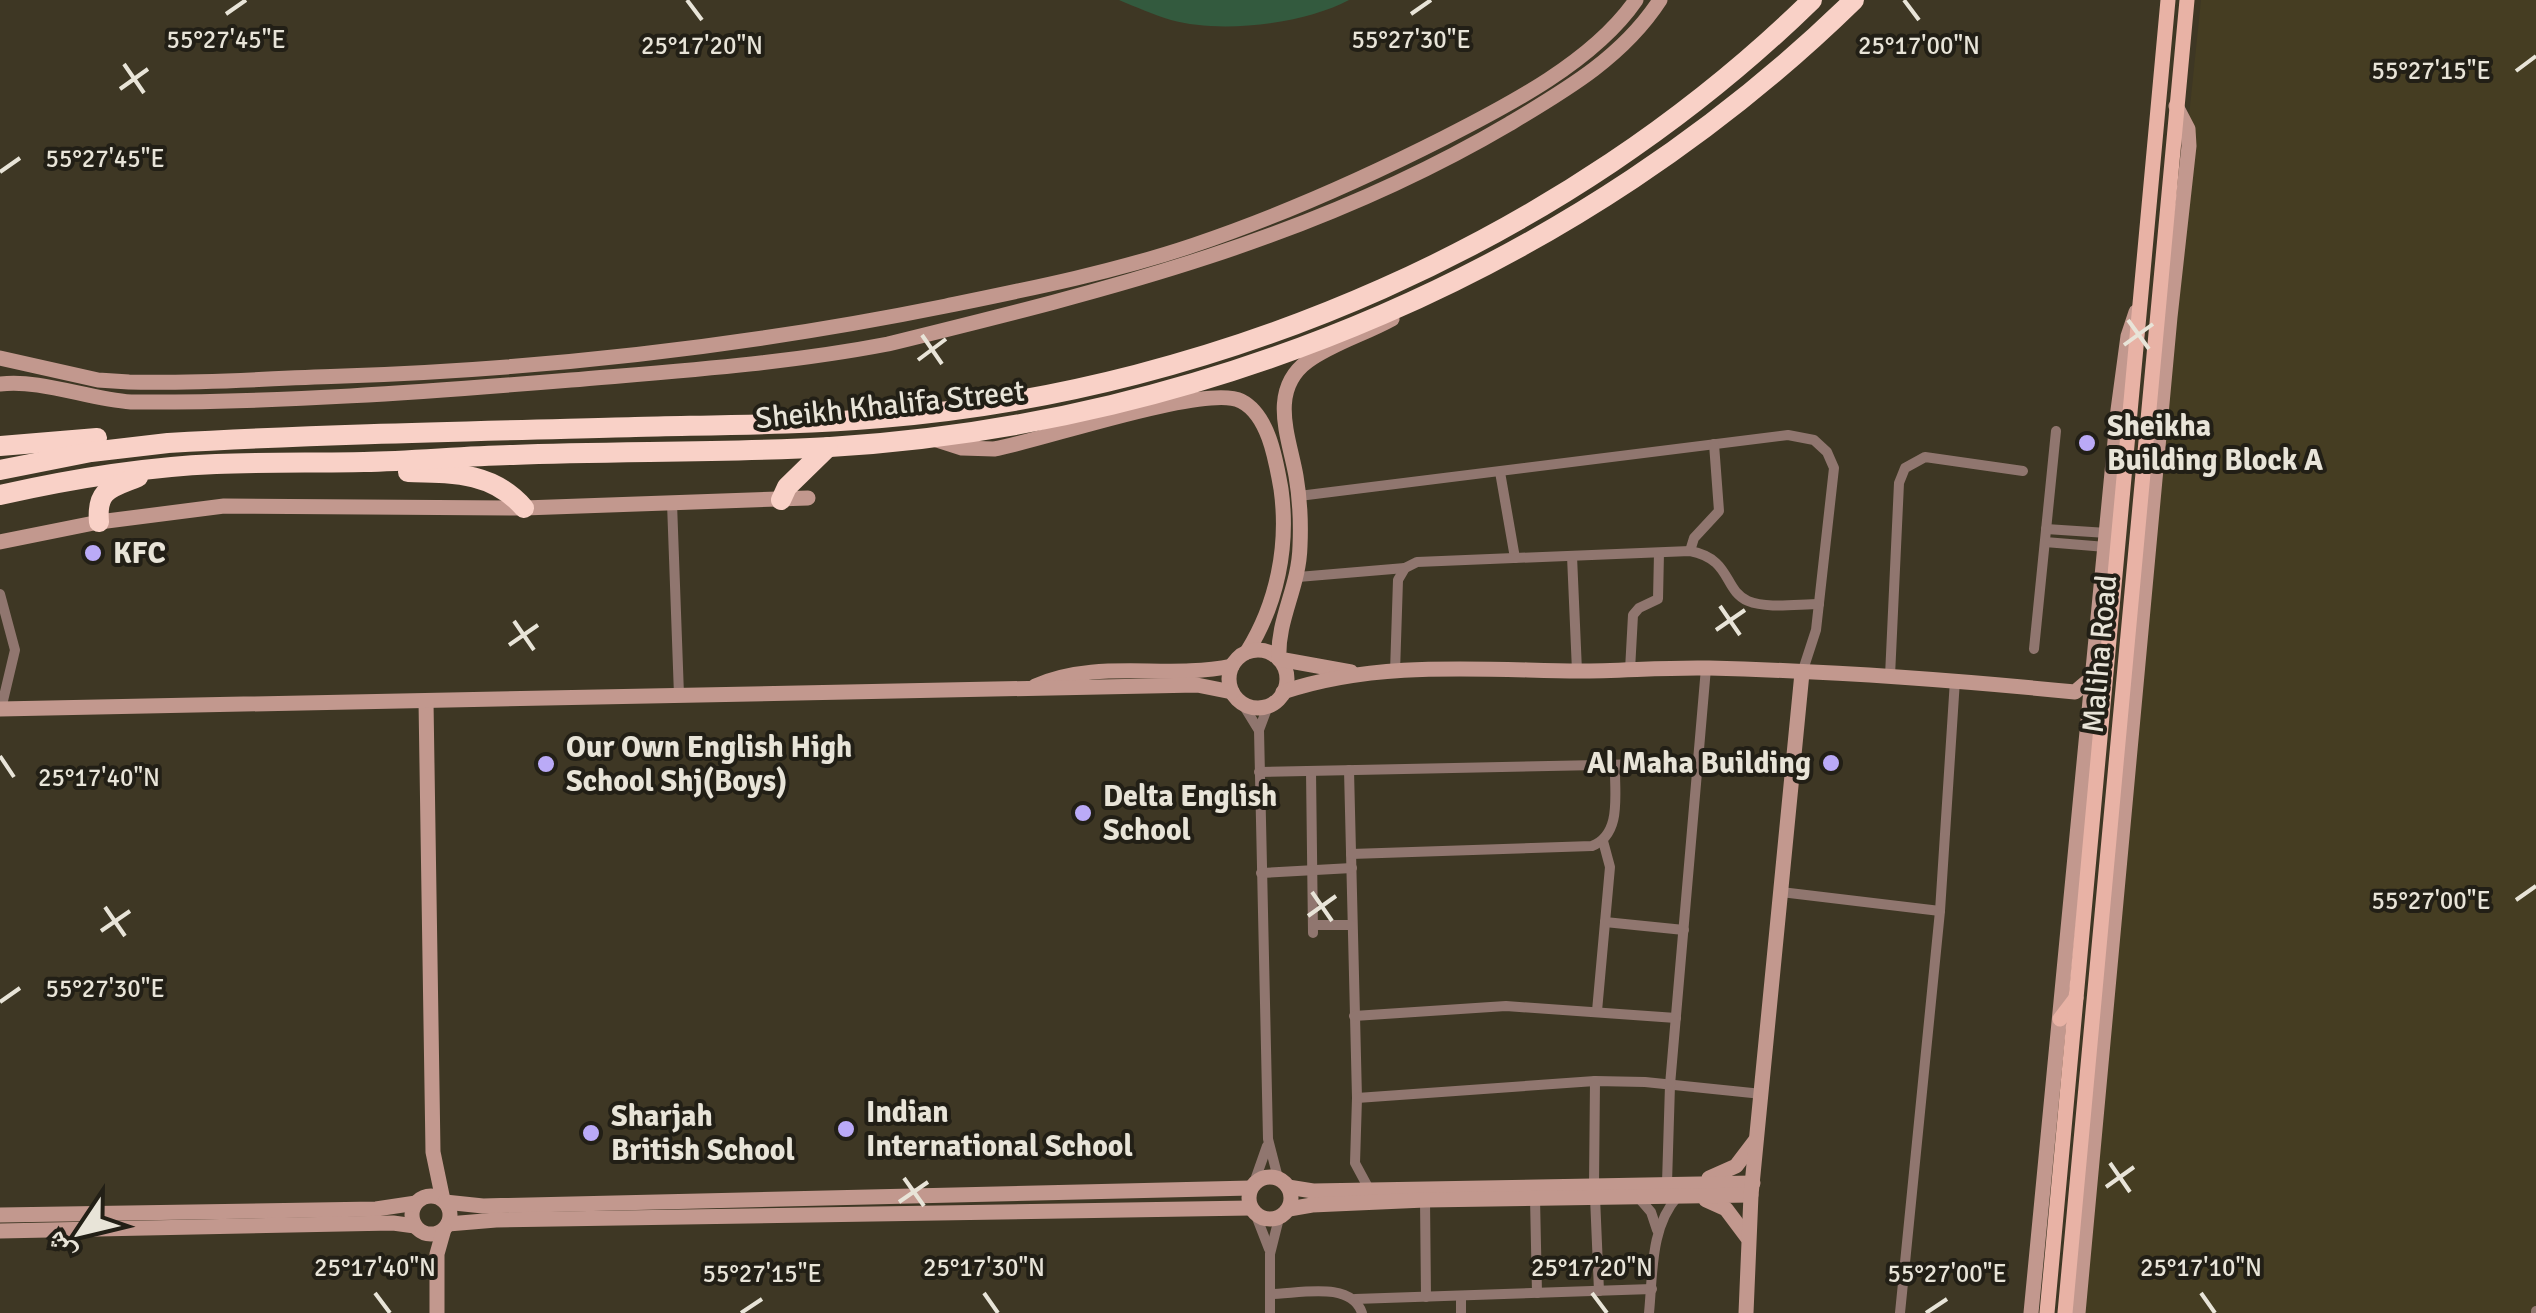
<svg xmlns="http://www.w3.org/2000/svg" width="2536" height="1313" viewBox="0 0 2536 1313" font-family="Signika,'Noto Naskh Arabic',sans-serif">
  <rect width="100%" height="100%" fill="#3e3724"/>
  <path fill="#453d22" d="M2201 0H2536V1313H2076L2121 774Z"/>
  <path fill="#335a3e" d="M1119 0H1349C1304 24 1221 34 1171 20 1154 15 1136 7 1119 0Z"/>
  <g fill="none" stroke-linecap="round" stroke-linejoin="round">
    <g stroke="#90766f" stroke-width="10">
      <path d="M1500 472 1515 558"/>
      <path d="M1299 496 1788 435 1814 440 1827 452 1834 468 1816 630 1802 673"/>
      <path d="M672 503 679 695"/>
      <path d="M2046 529 2107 533"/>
      <path d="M2045 542 2106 547"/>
      <path d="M1690 551 1694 538 1719 511 1714 444"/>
      <path d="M1572 556 1577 671"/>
      <path d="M1298 577 1405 568"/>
      <path d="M0 594 15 650 1 709"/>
      <path d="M2034 649 2056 431"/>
      <path d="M1630 670 1633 615 1639 608 1658 599 1659 553"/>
      <path d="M1395 672 1398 580 1405 568 1417 562 1690 551C1732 559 1723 590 1748 601 1767 609 1798 604 1819 604"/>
      <path d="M1890 676 1899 483 1905 468 1925 457 2023 471"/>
      <path d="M1242 703 1258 729"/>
      <path d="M1268 706 1259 730 1268 1139 1278 1178"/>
      <path d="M1349 770 1357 1098 1355 1163 1369 1189"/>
      <path d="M1311 771 1313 933"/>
      <path d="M1259 772 1698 763"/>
      <path d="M1351 854 1592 846C1623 834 1614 792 1615 765"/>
      <path d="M1261 873 1352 868"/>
      <path d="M1781 892 1940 911"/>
      <path d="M1605 922 1684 930"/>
      <path d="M1313 925H1351"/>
      <path d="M1597 1011 1610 867 1603 841"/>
      <path d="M1354 1016 1506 1006 1676 1018"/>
      <path d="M1357 1098 1595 1081 1645 1082 1762 1094"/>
      <path d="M1254 1183 1267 1146"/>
      <path d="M1667 1183 1670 1085 1706 668"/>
      <path d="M1594 1184 1595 1081"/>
      <path d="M1595 1197 1599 1291"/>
      <path d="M1638 1197 1651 1212 1657 1230"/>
      <path d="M1535 1198 1537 1293"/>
      <path d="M1425 1200 1426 1297"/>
      <path d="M1255 1213 1269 1249"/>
      <path d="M1270 1294C1298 1294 1351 1280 1362 1313"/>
      <path d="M1461 1296V1313"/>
      <path d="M1355 1299 1652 1289"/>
      <path d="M1270 1313V1254L1279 1218"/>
      <path d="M1649 1313C1653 1273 1650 1227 1678 1196"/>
      <path d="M1900 1313 1940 911 1955 680"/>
      <path d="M2536 1313V1311"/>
    </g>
    <g stroke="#c2988e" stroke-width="15">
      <path d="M0 358 98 380 129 382C201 384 273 378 344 376 547 369 748 346 946 306 1029 289 1114 272 1194 245 1280 216 1363 179 1444 138 1509 105 1594 61 1636 0"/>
      <path d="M0 384C41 379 88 399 131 402 277 403 425 392 571 380 677 371 784 364 888 344 1107 290 1312 240 1509 124 1566 90 1623 57 1660 0"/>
      <path d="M931 438 962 448 994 449C1041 441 1207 383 1241 401 1269 415 1276 461 1281 489 1289 546 1277 604 1247 652"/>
      <path d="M0 542 99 522 224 506 524 508 808 498"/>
      <circle cx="1258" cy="679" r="29"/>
      <path d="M1351 672 1279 659C1277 619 1299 588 1300 546 1301 523 1300 499 1296 476 1289 437 1268 390 1308 361 1333 343 1365 334 1392 319"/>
      <path d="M1035 686C1099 658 1166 680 1232 666"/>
      <path d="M1283 692C1377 660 1482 670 1579 671 1622 671 1666 667 1709 668 1831 671 1953 680 2075 692L2094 676"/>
      <path d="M426 701 433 1152 443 1200"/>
      <path d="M0 709 1197 685 1232 692"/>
      <circle cx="1270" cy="1198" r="21"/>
      <path d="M1709 1178 1736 1166 1755 1141"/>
      <path d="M1288 1187 1313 1191 1753 1183"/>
      <circle cx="431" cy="1215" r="19"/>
      <path d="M1706 1200 1726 1209 1747 1237"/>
      <path d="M445 1202 483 1206 1251 1188"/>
      <path d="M1289 1209 1312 1205 1425 1200 1751 1195"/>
      <path d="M0 1215 376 1209 416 1203"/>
      <path d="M448 1224 496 1220 1251 1208"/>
      <path d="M0 1231 393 1223 415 1226"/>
      <path d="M437 1313V1254L444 1229"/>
      <path d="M1746 1313 1751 1195 1802 673"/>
      <path d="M2031 1313 2118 410 2128 336 2136 312"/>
      <path d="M2078 1313 2170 317 2189 146 2188 129 2176 106"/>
    </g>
    <g stroke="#e8b2a5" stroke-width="15">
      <path d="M2060 1019 2076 998"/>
      <path d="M2047 1313 2168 0"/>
      <path d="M2065 1313 2187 0"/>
    </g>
    <g stroke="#f9d1c7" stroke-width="20">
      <path d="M0 446 97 438"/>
      <path d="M0 470 91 452 168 443C323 434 479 431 635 427 717 425 800 425 881 418 1223 390 1567 240 1812 0"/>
      <path d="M408 472C453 473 493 472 524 508"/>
      <path d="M0 495C71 479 143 467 216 464 265 462 315 463 364 462 414 461 464 456 513 455 619 451 725 453 830 447 1209 424 1582 266 1854 0"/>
      <path d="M781 500 787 487 828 447"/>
      <path d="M99 522C96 489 111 488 138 477"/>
    </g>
  </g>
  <path fill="none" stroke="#e8e4d8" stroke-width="4" d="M687 0 702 20M1904 0 1919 20M226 14 246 0M1411 14 1431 0M124 64 144 93M2516 71 2536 56M120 89 148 69M0 172 20 158M2128 320 2149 349M922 335 942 364M2124 345 2153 324M918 360 946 339M1720 606 1740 635M514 621 534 650M1716 630 1745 610M509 645 538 625M0 756 14 777M1312 892 1332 921M2516 900 2536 886M105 907 125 936M1308 916 1336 896M101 931 130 911M0 1002 20 988M2110 1163 2130 1192M904 1178 924 1206M2106 1187 2134 1167M899 1202 928 1182M375 1293 390 1313M984 1293 998 1313M1592 1293 1607 1313M2201 1293 2215 1313M741 1313 762 1299M1926 1313 1947 1299"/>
  <g fill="#baaaf7" stroke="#221f16" stroke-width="4">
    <circle cx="2087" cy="443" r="10"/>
    <circle cx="93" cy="553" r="10"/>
    <circle cx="1831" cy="763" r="10"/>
    <circle cx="546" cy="764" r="10"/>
    <circle cx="1083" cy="813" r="10"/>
    <circle cx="846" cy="1129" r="10"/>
    <circle cx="591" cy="1133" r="10"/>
  </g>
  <g text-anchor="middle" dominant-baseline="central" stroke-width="8" stroke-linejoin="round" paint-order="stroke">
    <g font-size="30" fill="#e8e4d8" stroke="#221f16">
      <text transform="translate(890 405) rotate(-6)">Sheikh Khalifa Street</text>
      <text transform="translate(2100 654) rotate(-85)">Maliha Road</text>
    </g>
    <g font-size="30" font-weight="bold" fill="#e8e4d8" stroke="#221f16" text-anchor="start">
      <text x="2107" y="426">Sheikha<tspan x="2107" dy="34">Building Block A</tspan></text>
      <text x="113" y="553">KFC</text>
      <text x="566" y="747">Our Own English High<tspan x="566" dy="34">School Shj(Boys)</tspan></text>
      <text x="1811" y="763" text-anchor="end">Al Maha Building</text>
      <text x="1103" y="796">Delta English<tspan x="1103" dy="34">School</tspan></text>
      <text x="866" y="1112">Indian<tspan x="866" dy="34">International School</tspan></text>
      <text x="611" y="1116">Sharjah<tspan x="611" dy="34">British School</tspan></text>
    </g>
  </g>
  <g font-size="25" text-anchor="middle" fill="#e8e4d8" stroke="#221f16" stroke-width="8" stroke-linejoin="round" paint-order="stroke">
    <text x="1411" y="48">55°27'30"E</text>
    <text x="226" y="48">55°27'45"E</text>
    <text x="702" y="54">25°17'20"N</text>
    <text x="1919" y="54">25°17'00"N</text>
    <text x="2431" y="79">55°27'15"E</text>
    <text x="105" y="167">55°27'45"E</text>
    <text x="99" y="786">25°17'40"N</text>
    <text x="2431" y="909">55°27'00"E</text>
    <text x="105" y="997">55°27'30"E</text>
    <text x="375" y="1276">25°17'40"N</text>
    <text x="984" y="1276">25°17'30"N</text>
    <text x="1592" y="1276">25°17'20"N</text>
    <text x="2201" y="1276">25°17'10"N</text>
    <text x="762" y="1282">55°27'15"E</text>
    <text x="1947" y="1282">55°27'00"E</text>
  </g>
  <g transform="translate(80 1233) rotate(235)" stroke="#221f16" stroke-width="8" paint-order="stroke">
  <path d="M0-8L18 38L0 25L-18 38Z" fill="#e8e4d8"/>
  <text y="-15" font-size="28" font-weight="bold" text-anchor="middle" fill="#e8e4d8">ش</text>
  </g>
</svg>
